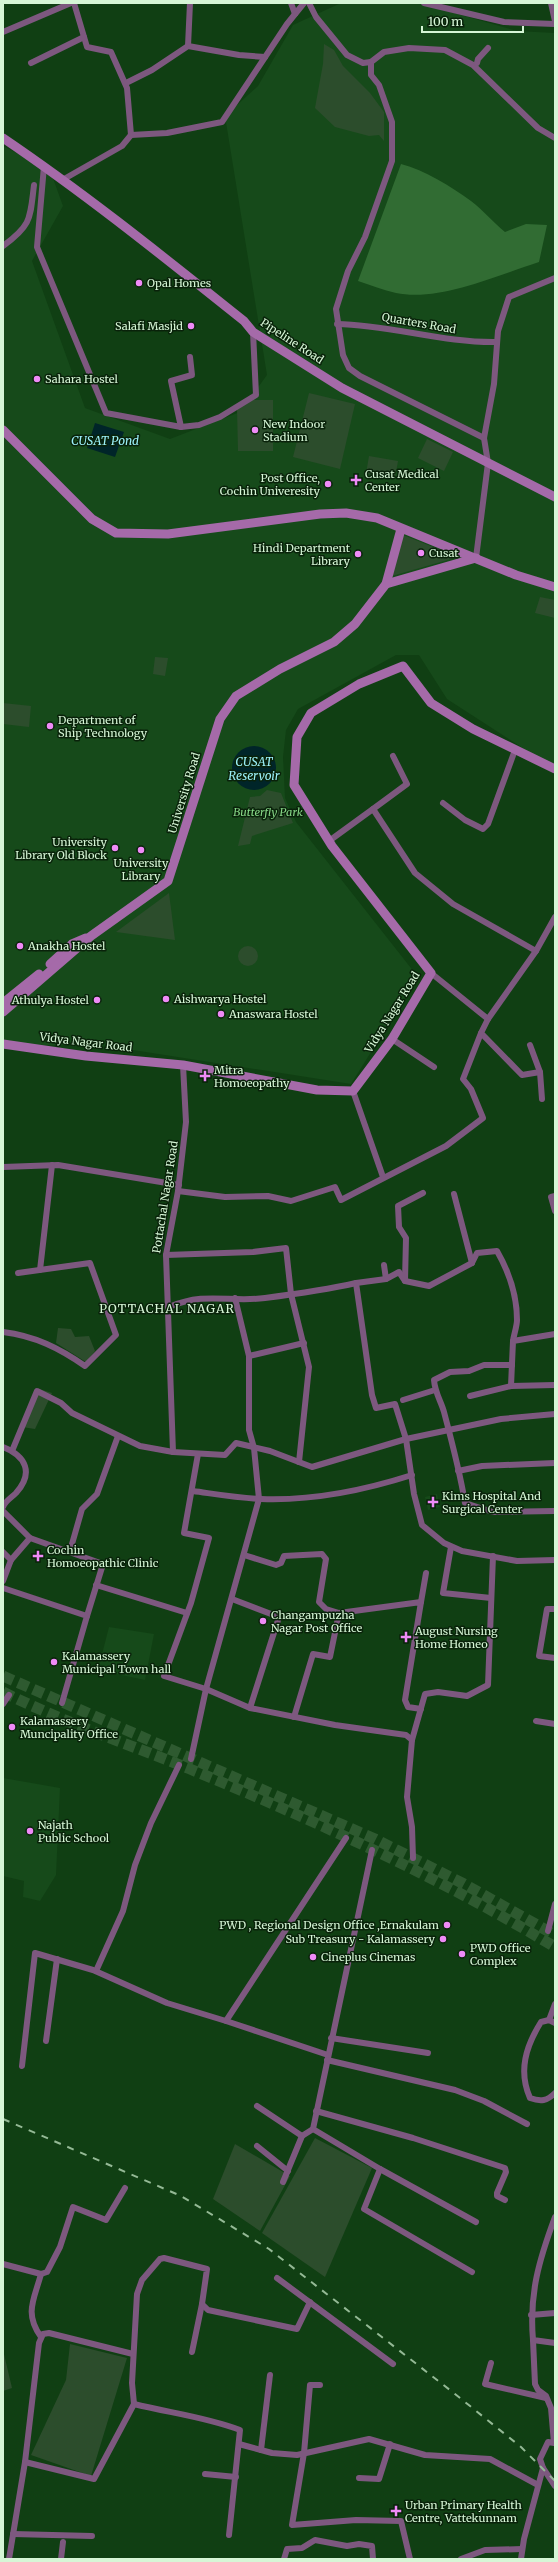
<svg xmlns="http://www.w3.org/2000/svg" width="558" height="2562" viewBox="0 0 558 2562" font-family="Merriweather,serif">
  <rect width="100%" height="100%" fill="#103f13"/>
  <g fill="#164a1a">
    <path d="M341 3H419L517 31 555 33V769L447 699 419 655H396L298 709 286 730 283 757 285 798 296 822 418 977 351 1084 101 1045H3V146L50 170 63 206 32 261 85 408 170 439 240 412 267 375 225 116 258 86 293 25Z"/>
    <path d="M437 1494 440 1507 428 1510 425 1497Z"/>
    <path d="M109 1627 154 1634 145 1680 98 1670Z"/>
    <path d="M3 1778 60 1788 56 1875 40 1901 23 1897 24 1881 3 1876Z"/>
  </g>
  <g fill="#2c4d2c">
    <path d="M324 44 334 50 343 66 370 93 384 112V141L379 135 369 136 335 127 315 108 323 64Z"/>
    <path d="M309 393 355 404 340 469 293 457Z"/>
    <path d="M253 400H273V451H238L237 408Z"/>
    <path d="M427 439 453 452 444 471 418 458Z"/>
    <path d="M369 456 398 461 395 478 366 474Z"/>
    <path d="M403 535 458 557 392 576Z"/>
    <path d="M540 597 555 600V618L535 613Z"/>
    <path d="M155 657 168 658 165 676 153 674Z"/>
    <path d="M3 703 31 706 29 727 3 724Z"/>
    <path d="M267 790 281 793 293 823 252 836 250 844 238 846 250 797 260 796Z"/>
    <path d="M169 893 175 940 116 932Z"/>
    <circle cx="248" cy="956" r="10"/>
    <path d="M58 1328 71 1329 75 1337 89 1336 95 1351 86 1362 56 1343Z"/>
    <path d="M39 1389 52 1393 35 1429 22 1427Z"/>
    <path d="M315 2138 372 2168 325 2277 262 2233Z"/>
    <path d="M235 2144 290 2176 260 2231 213 2199Z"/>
    <path d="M70 2344 127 2358 91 2476 31 2455 66 2380Z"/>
    <path d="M3 2350 12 2388 3 2391Z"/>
  </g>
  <path fill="#316c33" d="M401 164C425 170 450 186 471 201 483 210 493 222 505 232L526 224 547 225 539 262C498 275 439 302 396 293 383 290 371 285 358 281Z"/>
  <g fill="#002529">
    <path d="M95 423 124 432 115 457 87 448Z"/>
    <circle cx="254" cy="768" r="22"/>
  </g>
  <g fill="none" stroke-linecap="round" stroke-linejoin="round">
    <g stroke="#2e5a30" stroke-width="11" stroke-dasharray="11 5.5" stroke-linecap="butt">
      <path d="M3 1676 375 1839 464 1884 555 1935"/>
      <path d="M3 1692C63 1722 128 1744 190 1769 314 1820 439 1877 555 1947"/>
    </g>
    <g stroke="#7d587f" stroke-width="6">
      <path d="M74 3 87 47 111 52 127 88 131 135"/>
      <path d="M291 3 295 14"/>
      <path d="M309 3 316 17 347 55 363 63 371 62 384 52 409 48 445 50 473 65 538 128 555 138"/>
      <path d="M424 3 504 22 555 24"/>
      <path d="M551 3 555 21"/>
      <path d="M3 32 71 3"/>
      <path d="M188 46 190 3"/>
      <path d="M371 62V75L379 85 392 122V161L365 237 348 271 336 309 343 355 349 368 360 376 484 438"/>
      <path d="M31 63 84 37"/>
      <path d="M477 63 478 59 488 48"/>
      <path d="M126 83 152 70 188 46 239 55 265 57"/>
      <path d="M44 166 37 247 106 413 181 427 199 425 220 417 256 395 253 332"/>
      <path d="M64 179 122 146 131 135 167 133 222 122 287 24 304 3"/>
      <path d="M3 246C32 225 30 218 34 185"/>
      <path d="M337 324C391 325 443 343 497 342"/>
      <path d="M181 427 171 381 192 375 190 357"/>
      <path d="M476 558 488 463 484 438 494 384 498 331 509 297 555 278"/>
      <path d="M443 803 465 820 483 829 488 824 515 750"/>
      <path d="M373 809 407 784 393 756"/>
      <path d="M329 841 373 809 415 873 453 904 536 951 555 917"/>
      <path d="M431 973 488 1019 536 951"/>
      <path d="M488 1019 481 1033 522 1075 540 1072"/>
      <path d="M392 1039 434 1067"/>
      <path d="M530 1045 540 1072 542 1099"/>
      <path d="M353 1091 383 1177"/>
      <path d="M3 1167 58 1165 179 1185"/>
      <path d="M178 1191 225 1197 268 1196 291 1201 335 1187 341 1200 446 1146 483 1118 471 1089 463 1079 481 1033"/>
      <path d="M454 1194 472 1263"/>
      <path d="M555 1196 551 1197 555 1211"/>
      <path d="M166 1255 253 1252 286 1248 291 1294 309 1367 299 1462"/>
      <path d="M384 1265 386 1279"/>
      <path d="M40 1270 52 1165"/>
      <path d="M405 1281 406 1238 399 1227 398 1206 423 1193"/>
      <path d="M356 1283 386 1279 399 1272 405 1281 429 1286 472 1263 477 1253 497 1251C509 1272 517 1295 517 1320 517 1326 514 1334 513 1341"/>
      <path d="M169 1307C207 1291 229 1303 265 1298 296 1294 325 1290 356 1283L372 1395 376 1408 395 1404 406 1439 414 1494 422 1525 444 1543 462 1551 517 1561 555 1560"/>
      <path d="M3 1332C35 1336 59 1348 85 1366L116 1335 90 1263 18 1273"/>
      <path d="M249 1356 304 1343"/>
      <path d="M512 1365H484L469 1371 450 1372 434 1380C435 1393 441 1401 444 1412 452 1442 460 1472 465 1503L493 1512 555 1511"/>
      <path d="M511 1386 513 1341 555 1334"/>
      <path d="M470 1396 511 1386 555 1385"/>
      <path d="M403 1400 435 1390"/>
      <path d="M3 1447C26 1456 34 1473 16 1493 11 1498 5 1501 3 1507"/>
      <path d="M12 1451 37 1391 61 1403 72 1413 140 1446 173 1452 225 1455 236 1443 270 1451 312 1467 406 1439 501 1419 555 1414"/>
      <path d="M173 1452 166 1255 178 1191 186 1122 183 1065"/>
      <path d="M198 1454 184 1533 209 1538 191 1603 164 1676 206 1689 250 1708 335 1725 406 1735 412 1740 407 1797 412 1827 413 1858"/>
      <path d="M458 1471 482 1466 555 1463"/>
      <path d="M193 1491C215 1494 238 1498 261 1499 313 1501 362 1491 412 1475"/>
      <path d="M3 1511 30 1538"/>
      <path d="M451 1547 443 1593 491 1598"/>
      <path d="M70 1551 82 1509 97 1494 118 1436"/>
      <path d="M3 1552 11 1560 3 1581"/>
      <path d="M244 1555 276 1565 281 1563 284 1556 322 1554 326 1559 319 1602 326 1609 339 1613 421 1602 405 1700 408 1707 421 1709"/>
      <path d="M11 1560 30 1538 103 1564 87 1616"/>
      <path d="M96 1585 187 1613"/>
      <path d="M3 1588 87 1616 62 1703"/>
      <path d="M232 1599 279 1617 250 1708"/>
      <path d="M421 1602 426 1573"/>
      <path d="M555 1609H547L539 1656 555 1658"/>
      <path d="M3 1704 9 1695"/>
      <path d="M294 1717 313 1654 330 1657 339 1613"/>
      <path d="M536 1721 555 1724"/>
      <path d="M412 1740 425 1694 438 1692 467 1696 488 1685 493 1556"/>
      <path d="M191 1759 206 1689 259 1499 254 1448 249 1430V1356L235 1298"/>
      <path d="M372 1850 313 2129 380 2169 364 2209 472 2272"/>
      <path d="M548 1931 555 1904"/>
      <path d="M96 1971 123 1911 135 1865 151 1823 179 1765"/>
      <path d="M549 2020 555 2004"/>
      <path d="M226 2021 328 2055"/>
      <path d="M555 2023 549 2020 541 2022C526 2046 518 2071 530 2098 541 2102 547 2101 555 2093"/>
      <path d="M331 2038 428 2053"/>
      <path d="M46 2041 57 1959"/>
      <path d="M327 2060 455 2090 484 2101 527 2124"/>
      <path d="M22 2066 35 1953 93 1970 167 2003 226 2021 346 1838"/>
      <path d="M257 2106 302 2136"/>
      <path d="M316 2111 413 2138 505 2168 506 2172 497 2193V2196L505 2200"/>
      <path d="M257 2146 288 2171"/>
      <path d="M380 2169 476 2222"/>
      <path d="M283 2182 302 2136 313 2129"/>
      <path d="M555 2217C539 2260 529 2294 533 2340L555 2343"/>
      <path d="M3 2264 41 2274 47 2272 60 2247 73 2207 106 2220 125 2188"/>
      <path d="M41 2274C34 2300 24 2313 41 2337"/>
      <path d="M277 2278 393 2364"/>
      <path d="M531 2315 555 2313"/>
      <path d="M533 2340 535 2384 538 2390 546 2396 551 2408 554 2443 548 2442 540 2459 543 2468 555 2486"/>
      <path d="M192 2352 202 2304"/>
      <path d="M491 2363 485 2384 546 2398"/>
      <path d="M320 2385H310L304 2453 292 2525 356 2520 401 2521 410 2559"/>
      <path d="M134 2404C170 2413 206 2417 240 2430L229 2535"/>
      <path d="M239 2444 272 2453 297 2455 369 2439 425 2455 490 2459 538 2485"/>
      <path d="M261 2450 270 2375"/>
      <path d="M25 2462 94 2479 134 2404 132 2383 137 2294 142 2280 160 2259 164 2258 207 2269 202 2304 208 2310 297 2329 310 2302"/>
      <path d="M205 2474 236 2477"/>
      <path d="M359 2478 379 2479 390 2444"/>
      <path d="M13 2534 92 2536"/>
      <path d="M9 2559 25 2462 39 2343 43 2334 49 2333 133 2354"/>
      <path d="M61 2559 63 2542"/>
      <path d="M284 2559 287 2549 302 2548 315 2540 347 2546 359 2544 372 2546 373 2559"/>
      <path d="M461 2559 485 2550 522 2549"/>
      <path d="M521 2559 524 2539 543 2468"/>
    </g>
    <g stroke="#a56aa9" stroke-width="9">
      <path d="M3 138C87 195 165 258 244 321L253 332 342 388 555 497"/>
      <path d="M3 430 92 519 116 533 168 534 320 514 346 513 377 518 516 575 555 587"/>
      <path d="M386 584 476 558"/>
      <path d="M50 964 72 944 86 938"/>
      <path d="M3 1003 39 974"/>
      <path d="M3 1012 91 936 168 881 220 719 236 696 280 669 334 642 355 624 386 584 401 529"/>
      <path d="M3 1044 86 1056 183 1065 317 1090 353 1091 392 1039 431 973 332 846 294 785 297 737 311 713 359 684 403 666 431 703 473 729 555 769"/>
    </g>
    <path stroke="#94b995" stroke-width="2" stroke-dasharray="7 7" stroke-linecap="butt" d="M3 2119 181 2196 269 2249 455 2394 521 2447 555 2481"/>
  </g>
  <g fill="#ef8bf7" stroke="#09220a" stroke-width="1.5">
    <circle cx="139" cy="283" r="4"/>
    <circle cx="191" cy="326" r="4"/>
    <circle cx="37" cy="379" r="4"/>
    <circle cx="255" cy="430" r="4"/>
    <path d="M354 474h4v4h4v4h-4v4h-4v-4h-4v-4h4z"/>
    <circle cx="328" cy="484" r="4"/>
    <circle cx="421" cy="553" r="4"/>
    <circle cx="358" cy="554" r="4"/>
    <circle cx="50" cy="726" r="4"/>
    <circle cx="115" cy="848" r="4"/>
    <circle cx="141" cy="850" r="4"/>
    <circle cx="20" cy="946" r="4"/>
    <circle cx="166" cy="999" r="4"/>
    <circle cx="97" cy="1000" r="4"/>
    <circle cx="221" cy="1014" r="4"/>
    <path d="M203 1070h4v4h4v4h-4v4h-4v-4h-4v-4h4z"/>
    <path d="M431 1496h4v4h4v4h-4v4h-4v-4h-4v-4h4z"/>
    <path d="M36 1550h4v4h4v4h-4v4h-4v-4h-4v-4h4z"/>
    <circle cx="263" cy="1621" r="4"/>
    <path d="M404 1631h4v4h4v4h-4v4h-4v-4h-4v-4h4z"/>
    <circle cx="54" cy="1662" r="4"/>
    <circle cx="12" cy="1727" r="4"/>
    <circle cx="30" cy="1831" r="4"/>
    <circle cx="447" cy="1925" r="4"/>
    <circle cx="443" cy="1939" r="4"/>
    <circle cx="462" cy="1954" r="4"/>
    <circle cx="313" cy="1957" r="4"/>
    <path d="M394 2505h4v4h4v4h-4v4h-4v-4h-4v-4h4z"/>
  </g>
  <g text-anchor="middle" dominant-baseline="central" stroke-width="3" stroke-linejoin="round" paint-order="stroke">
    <g font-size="11" fill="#d6f6d6" stroke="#09220a" text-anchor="start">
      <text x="147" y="283">Opal Homes</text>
      <text x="183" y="326" text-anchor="end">Salafi Masjid</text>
      <text x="45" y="379">Sahara Hostel</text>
      <text x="263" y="424">New Indoor<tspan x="263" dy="13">Stadium</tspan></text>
      <text x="365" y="474">Cusat Medical<tspan x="365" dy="13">Center</tspan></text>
      <text x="320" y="478" text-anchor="end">Post Office,<tspan x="320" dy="13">Cochin Univeresity</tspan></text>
      <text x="350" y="548" text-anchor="end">Hindi Department<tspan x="350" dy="13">Library</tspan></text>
      <text x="429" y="553">Cusat</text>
      <text x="58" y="720">Department of<tspan x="58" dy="13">Ship Technology</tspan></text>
      <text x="107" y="842" text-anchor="end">University<tspan x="107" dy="13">Library Old Block</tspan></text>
      <text x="141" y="863" text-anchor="middle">University<tspan x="141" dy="13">Library</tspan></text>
      <text x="28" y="946">Anakha Hostel</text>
      <text x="174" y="999">Aishwarya Hostel</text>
      <text x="89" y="1000" text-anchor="end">Athulya Hostel</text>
      <text x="229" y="1014">Anaswara Hostel</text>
      <text x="214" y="1070">Mitra<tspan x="214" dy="13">Homoeopathy</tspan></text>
      <text x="442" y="1496">Kims Hospital And<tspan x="442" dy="13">Surgical Center</tspan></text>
      <text x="47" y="1550">Cochin<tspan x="47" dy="13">Homoeopathic Clinic</tspan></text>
      <text x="271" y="1615">Changampuzha<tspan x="271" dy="13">Nagar Post Office</tspan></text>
      <text x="415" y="1631">August Nursing<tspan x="415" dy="13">Home Homeo</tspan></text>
      <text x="62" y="1656">Kalamassery<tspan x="62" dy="13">Municipal Town hall</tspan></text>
      <text x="20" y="1721">Kalamassery<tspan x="20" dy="13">Muncipality Office</tspan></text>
      <text x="38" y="1825">Najath<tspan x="38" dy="13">Public School</tspan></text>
      <text x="439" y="1925" text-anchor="end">PWD , Regional Design Office ,Ernakulam</text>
      <text x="435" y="1939" text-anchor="end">Sub Treasury - Kalamassery</text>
      <text x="470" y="1948">PWD Office<tspan x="470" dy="13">Complex</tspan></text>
      <text x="321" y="1957">Cineplus Cinemas</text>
      <text x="405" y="2505">Urban Primary Health<tspan x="405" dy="13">Centre, Vattekunnam</tspan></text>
    </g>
    <g font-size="11" fill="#d6f6d6" stroke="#09220a">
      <text transform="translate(419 323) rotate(10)">Quarters Road</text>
      <text transform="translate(292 341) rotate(33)">Pipeline Road</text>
      <text transform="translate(184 793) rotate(-73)">University Road</text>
      <text transform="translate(392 1012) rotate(-58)">Vidya Nagar Road</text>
      <text transform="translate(86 1042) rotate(7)">Vidya Nagar Road</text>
      <text transform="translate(165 1197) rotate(-81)">Pottachal Nagar Road</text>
    </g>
    <g font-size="11" font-style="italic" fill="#88d988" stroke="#09220a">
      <text x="268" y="812">Butterfly Park</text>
    </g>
    <g font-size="12" font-style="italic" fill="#9cf1fa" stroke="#09220a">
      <text x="105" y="440">CUSAT Pond</text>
      <text x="254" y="761">CUSAT<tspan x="254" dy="14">Reservoir</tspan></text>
    </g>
    <g font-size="12" letter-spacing="1" fill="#d6f6d6" stroke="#09220a">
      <text x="167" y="1308">POTTACHAL NAGAR</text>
    </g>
  </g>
  <rect width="558" height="2562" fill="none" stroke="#d6f6d6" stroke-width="8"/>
  <path d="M422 26v6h101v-6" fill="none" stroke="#d6f6d6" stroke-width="2"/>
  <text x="428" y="26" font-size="12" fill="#d6f6d6" stroke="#09220a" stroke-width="3" paint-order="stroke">100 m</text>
</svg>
